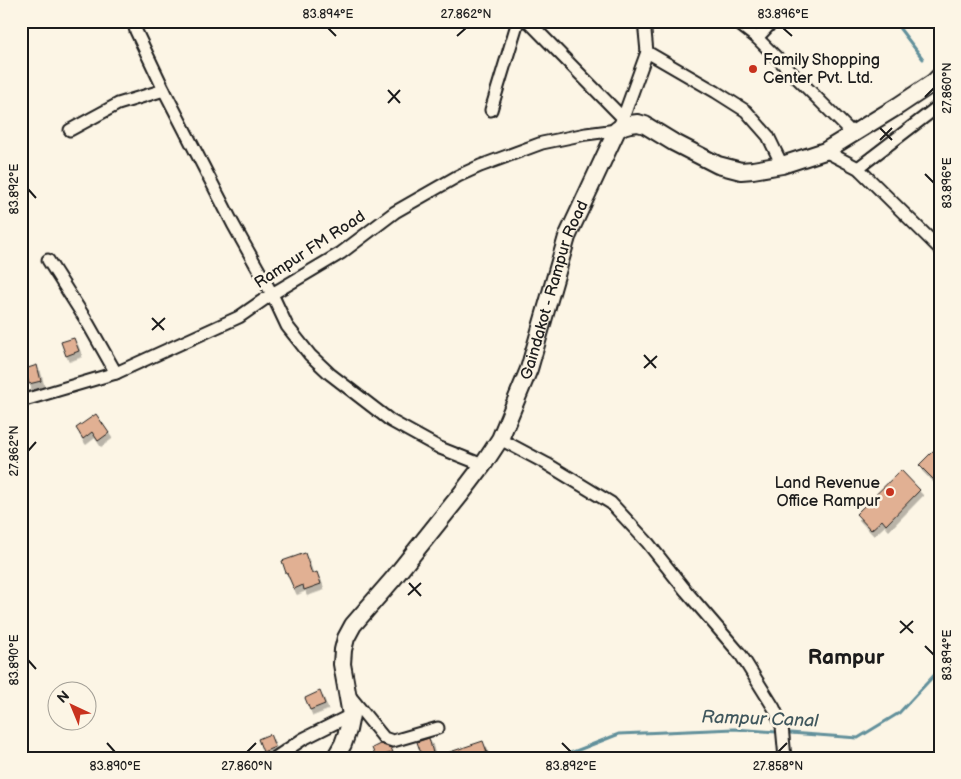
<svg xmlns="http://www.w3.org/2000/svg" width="961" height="779" viewBox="0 0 961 779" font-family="'Balsamiq Sans',sans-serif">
  <defs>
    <filter id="shadow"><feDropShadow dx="3" dy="5.5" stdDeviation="0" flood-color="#0004"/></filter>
  </defs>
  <rect width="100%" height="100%" fill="#fcf5e5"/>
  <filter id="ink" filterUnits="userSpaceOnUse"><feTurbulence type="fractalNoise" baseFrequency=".02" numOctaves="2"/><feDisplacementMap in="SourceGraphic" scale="10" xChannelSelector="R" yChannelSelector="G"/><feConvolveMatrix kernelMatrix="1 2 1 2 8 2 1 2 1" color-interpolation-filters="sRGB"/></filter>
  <g filter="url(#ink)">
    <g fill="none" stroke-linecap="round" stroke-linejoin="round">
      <g stroke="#62909b" stroke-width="3">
        <path d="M894 21 923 59"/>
        <path d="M558 758 619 734 734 729 858 738 899 713 940 669"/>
      </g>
    </g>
    <g fill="#e1b093" stroke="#1c1c1c" filter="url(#shadow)">
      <path d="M74 338 79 351 66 356 61 342Z"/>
      <path d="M37 365 41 381 29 384 25 369Z"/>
      <path d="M96 414 109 433 98 441 92 432 83 439 76 428Z"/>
      <path d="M940 444V486L919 465Z"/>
      <path d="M901 470 920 490 886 525 882 520 871 530 856 514Z"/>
      <path d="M305 553 312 574 317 572 321 584 304 590 303 585 294 589 287 573H286L282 561Z"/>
      <path d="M320 691 325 704 310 710 305 698Z"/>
      <path d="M270 734 275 747 263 752 258 739Z"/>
      <path d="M429 738 433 753 422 756 417 742Z"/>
      <path d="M483 741 487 752 468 758H436L435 757Z"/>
      <path d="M380 744 391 748 393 752 376 758 372 748Z"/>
    </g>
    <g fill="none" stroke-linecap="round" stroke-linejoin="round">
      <defs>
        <g id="street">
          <path d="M133 21 136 31 164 90 233 224 272 294 287 326 310 355 330 374 391 421 440 448 483 465"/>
          <path d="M528 21 623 118"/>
          <path d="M735 21 757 38 853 134"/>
          <path d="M757 38 773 21"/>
          <path d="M647 52 716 92 746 111 768 136 782 165"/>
          <path d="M491 110 518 21"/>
          <path d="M70 130 118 104 164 90"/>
          <path d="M825 151 858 168 940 249"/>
          <path d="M858 168 940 105"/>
          <path d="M48 260 86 320 116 373"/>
          <path d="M21 401 116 373 239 317 272 294 341 253 395 212 458 176 480 166 542 143 586 134 617 130 623 118 647 52 644 21"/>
          <path d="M500 439 547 464 611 503 648 543 686 591 741 655 774 708 782 726 785 758"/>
          <path d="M349 695 384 738 393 741 438 728"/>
          <path d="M275 758 303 739 351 715"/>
        </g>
        <g id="secondary">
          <path id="s1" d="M335 758 343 744 348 730 351 715 342 664 343 650 346 638 353 625 393 579 461 494 483 465 500 439 529 369 567 237 617 130 623 126 630 124 638 123 645 125 673 142 718 165 741 171 753 170 782 165 825 151 898 106 934 82 940 76"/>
        </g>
      </defs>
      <use href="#street" stroke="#1c1c1c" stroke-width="15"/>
      <use href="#secondary" stroke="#1c1c1c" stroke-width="20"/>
      <use href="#street" stroke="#fcf5e5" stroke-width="11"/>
      <use href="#secondary" stroke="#fcf5e5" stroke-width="16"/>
    </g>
  </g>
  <path fill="none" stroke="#1c1c1c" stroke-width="2" d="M328 28 336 36M783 28 792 36M457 36 466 28M388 90 400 103M925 97 934 88M388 103 400 90M880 128 892 140M880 140 892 128M925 174 934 183M28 189 36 198M152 318 164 330M152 330 165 318M644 355 656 368M644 368 657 356M28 451 36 442M409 583 421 596M408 595 421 583M900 621 913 633M900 633 913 621M925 646 934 655M28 660 36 669M107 743 115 752M562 743 571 752M247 752 256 743M778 752 787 743"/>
  <g fill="#c8321e" stroke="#fcf5e5" stroke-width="2">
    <circle cx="753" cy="69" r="5"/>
    <circle cx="890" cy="492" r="5"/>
  </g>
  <g text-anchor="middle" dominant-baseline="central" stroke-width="5" stroke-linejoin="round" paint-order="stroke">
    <g font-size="16" fill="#1c1c1c" stroke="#fcf5e5" text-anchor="start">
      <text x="763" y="60">Family Shopping<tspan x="763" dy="18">Center Pvt. Ltd.</tspan></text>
      <text x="880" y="483" text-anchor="end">Land Revenue<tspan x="880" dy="18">Office Rampur</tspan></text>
    </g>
    <g font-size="16" fill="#1c1c1c" stroke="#fcf5e5">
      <text transform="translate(310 250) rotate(-33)">Rampur FM Road</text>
      <text stroke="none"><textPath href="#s1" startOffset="535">Gaindakot - Rampur Road</textPath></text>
    </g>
    <g font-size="18" font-style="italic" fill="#3f565c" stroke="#fcf5e5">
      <text transform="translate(760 719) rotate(2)">Rampur Canal</text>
    </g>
    <g font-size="21" font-weight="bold" fill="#1c1c1c" stroke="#fcf5e5">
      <text x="846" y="657">Rampur</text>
    </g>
  </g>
  <rect width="961" height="779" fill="none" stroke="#fcf5e5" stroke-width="55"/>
  <g transform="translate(72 706) rotate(316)"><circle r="24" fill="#fcf5e5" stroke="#a29e95"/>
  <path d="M0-4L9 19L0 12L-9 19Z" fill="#c8321e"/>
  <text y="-8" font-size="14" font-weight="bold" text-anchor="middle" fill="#1c1c1c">N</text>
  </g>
  <rect x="28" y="28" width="906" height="724" fill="none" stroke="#1c1c1c" stroke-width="2"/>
  <g font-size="12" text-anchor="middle" fill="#1c1c1c">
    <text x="328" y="18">83.894°E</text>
    <text x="466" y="18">27.862°N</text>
    <text x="783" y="18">83.896°E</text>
    <text transform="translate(947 88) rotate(-90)" y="4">27.860°N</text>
    <text transform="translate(947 183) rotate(-90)" y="4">83.896°E</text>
    <text transform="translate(14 189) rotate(-90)" y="4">83.892°E</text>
    <text transform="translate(14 451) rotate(-90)" y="4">27.862°N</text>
    <text transform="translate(947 655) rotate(-90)" y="4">83.894°E</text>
    <text transform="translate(14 660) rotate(-90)" y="4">83.890°E</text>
    <text x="115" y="770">83.890°E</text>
    <text x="247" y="770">27.860°N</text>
    <text x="571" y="770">83.892°E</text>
    <text x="778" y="770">27.858°N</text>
  </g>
</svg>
